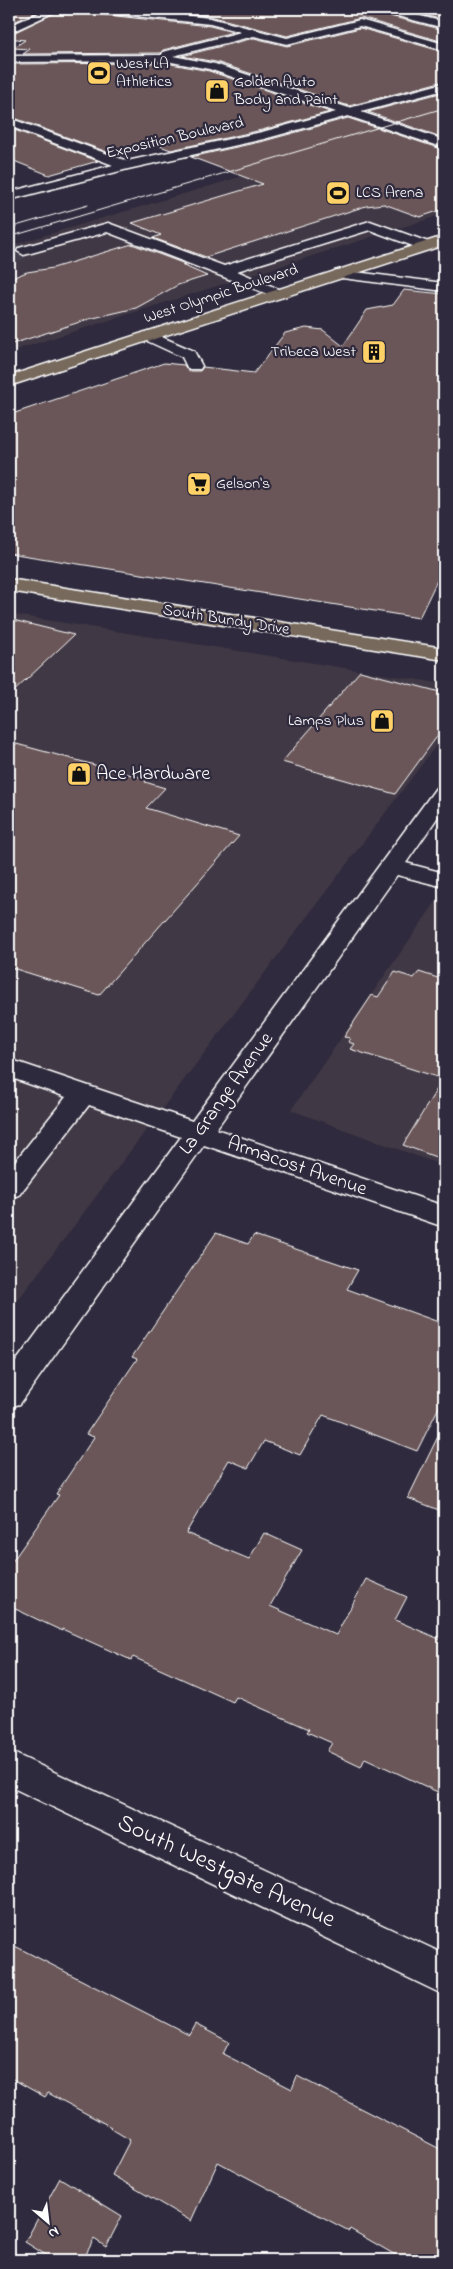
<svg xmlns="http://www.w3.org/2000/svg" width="453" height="2269" viewBox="0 0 453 2269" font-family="'Indie Flower',sans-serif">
  <rect width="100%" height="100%" fill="#2f2a3d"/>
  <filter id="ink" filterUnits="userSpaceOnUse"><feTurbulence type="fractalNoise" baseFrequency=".02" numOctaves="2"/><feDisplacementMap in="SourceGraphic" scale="10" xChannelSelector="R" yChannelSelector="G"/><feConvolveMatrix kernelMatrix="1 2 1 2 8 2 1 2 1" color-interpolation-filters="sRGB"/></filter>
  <g filter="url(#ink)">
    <g fill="#413845">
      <path d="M444 116V214L9 352V246Z"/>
      <path d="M9 614 444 684V735L9 1312Z"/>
      <path d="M444 890V1166L291 1110Z"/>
    </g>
    <g fill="#6a5758" stroke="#fff">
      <path d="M9 9H44L9 24Z"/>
      <path d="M63 9H90L97 14 210 26 233 32 163 50 161 53 23 54 30 49 13 48 25 40 9 38V35Z"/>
      <path d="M140 9H375L378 13 444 30V42L361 18 287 36 210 16Z"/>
      <path d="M400 9H444V20Z"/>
      <path d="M360 28 444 52V81L349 106 216 62 182 56 254 38 287 46Z"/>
      <path d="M166 63 209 71 330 112 262 130 171 150 157 145 118 156 9 116V64Z"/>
      <path d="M444 92V138L368 112Z"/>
      <path d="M348 118 444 150V209L420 217 384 204 366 206 206 257 153 238 161 235 132 223 263 184 191 157 264 141Z"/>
      <path d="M9 128 98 161 49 175 9 159Z"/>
      <path d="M132 244 185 264 182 265 207 276 178 285 136 308 89 319 9 345V279L27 272 53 268Z"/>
      <path d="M404 290 444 294V566L419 618 9 553V415L164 363 184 365 188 371H200L203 367 254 373 285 333 306 328 323 330 343 346 367 310 393 305Z"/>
      <path d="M9 619 74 635 9 696Z"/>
      <path d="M360 671 444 693V727L395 794 282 762Z"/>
      <path d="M9 742 147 779 145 782 165 788 146 808 239 836 99 995 9 967Z"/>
      <path d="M395 972 414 978 419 972 444 980V1160L403 1145 443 1079 350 1049 354 1044 348 1042 350 1038 344 1037 372 995 378 997Z"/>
      <path d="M216 1233 248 1244 254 1235 358 1270 347 1289 444 1324V1397L417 1451 323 1415 300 1455 264 1441 248 1468 229 1460 186 1533 249 1559 264 1533 302 1550 270 1606 336 1635 366 1579 407 1597 395 1620 444 1641V1795L365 1758 361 1767 327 1751 332 1743 307 1732 309 1729 236 1697 233 1702 133 1657 131 1660 62 1629V1631L9 1606V1566L59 1495 56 1494 94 1437 86 1434 137 1359 132 1357Z"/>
      <path d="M444 1424V1512L408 1498Z"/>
      <path d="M9 1943 189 2035 195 2024 229 2042 223 2054 292 2089 297 2076 444 2151V2260H404L350 2229 349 2231 218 2162 191 2221 112 2175 130 2140 110 2128 111 2127 48 2093 45 2097 9 2077Z"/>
      <path d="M60 2178 122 2216 106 2247 94 2239 83 2260H54L25 2242Z"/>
    </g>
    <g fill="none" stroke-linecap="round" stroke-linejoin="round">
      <path stroke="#443f50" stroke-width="15" stroke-dasharray="15 8" stroke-linecap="butt" d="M9 256 24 251"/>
      <defs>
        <g id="minor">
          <path d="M48 9H61L9 33V26Z"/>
          <path d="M92 9H125L210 18 287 38 360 20 444 44V50L360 26 287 44 254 36 173 56 215 64 349 108 444 83V90L361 112 444 140V148L348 116 264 139 128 169 9 200V192L113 165 9 126V118L127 161 262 132 336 112 209 69 166 61 9 62V56L162 55 163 52 241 32 210 24 97 12Z"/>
          <path d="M377 9H393L444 22V28L378 11Z"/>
          <path d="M370 221 431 243 433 246 426 250 421 249 370 230 237 271 283 291 285 294 283 297 278 298 107 232 24 255 17 251 19 248 108 223 224 266Z"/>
          <path d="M339 270 444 283V291L334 277 332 274 334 271Z"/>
          <path d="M148 331 194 351 202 366 200 369H188L182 357 143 339 140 336 143 333Z"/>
          <path d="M444 786V808L406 863 444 873V887L397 875 216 1129 444 1206V1227L204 1145 20 1404 9 1407V1371L181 1137 89 1105 19 1195 9 1198V1169L66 1097 9 1077V1059L192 1121 436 788Z"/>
          <path d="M9 1751 444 1954V1995L9 1786Z"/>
        </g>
        <g id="major">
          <path d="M444 236V245L9 386V376Z"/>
          <path d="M9 579 444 648V660L9 591Z"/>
        </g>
      </defs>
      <use href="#minor" stroke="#fff" stroke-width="3"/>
      <use href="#major" stroke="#fff" stroke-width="3"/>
      <use href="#minor" fill="#2f2a3d" fill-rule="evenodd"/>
      <use href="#major" fill="#77695c" fill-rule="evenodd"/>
      <g stroke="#fff" stroke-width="1">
        <path d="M9 228 88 205"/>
        <path d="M9 237 444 108"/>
      </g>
    </g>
  </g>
  <defs>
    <symbol id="stadium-square" viewBox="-11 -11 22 22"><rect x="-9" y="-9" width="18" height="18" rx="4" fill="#ffd166" stroke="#2f2a3d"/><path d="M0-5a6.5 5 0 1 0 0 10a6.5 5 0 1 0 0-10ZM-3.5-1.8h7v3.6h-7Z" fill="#111"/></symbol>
    <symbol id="shop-square" viewBox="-11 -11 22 22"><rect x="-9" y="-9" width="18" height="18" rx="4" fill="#ffd166" stroke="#2f2a3d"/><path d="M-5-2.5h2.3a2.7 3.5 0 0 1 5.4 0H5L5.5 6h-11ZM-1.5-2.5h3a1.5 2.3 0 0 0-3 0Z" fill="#111"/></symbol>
    <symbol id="building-square" viewBox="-11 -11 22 22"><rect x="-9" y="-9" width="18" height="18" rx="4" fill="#ffd166" stroke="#2f2a3d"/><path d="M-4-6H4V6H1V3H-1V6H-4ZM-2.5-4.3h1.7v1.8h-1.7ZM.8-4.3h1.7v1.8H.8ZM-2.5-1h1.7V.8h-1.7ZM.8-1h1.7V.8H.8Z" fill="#111"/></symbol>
    <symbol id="supermarket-square" viewBox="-11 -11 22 22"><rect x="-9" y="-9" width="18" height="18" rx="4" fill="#ffd166" stroke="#2f2a3d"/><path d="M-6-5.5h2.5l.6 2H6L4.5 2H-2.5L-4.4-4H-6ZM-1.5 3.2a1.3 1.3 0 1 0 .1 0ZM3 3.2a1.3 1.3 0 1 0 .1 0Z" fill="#111"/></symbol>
  </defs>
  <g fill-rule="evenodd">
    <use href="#stadium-square" x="85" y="59" width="28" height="28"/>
    <use href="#shop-square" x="203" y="77" width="28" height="28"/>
    <use href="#stadium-square" x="324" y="179" width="28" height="28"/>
    <use href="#building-square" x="360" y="338" width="28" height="28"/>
    <use href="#supermarket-square" x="185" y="470" width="28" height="28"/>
    <use href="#shop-square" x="368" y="707" width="28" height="28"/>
    <use href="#shop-square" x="65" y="760" width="28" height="28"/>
  </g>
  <g text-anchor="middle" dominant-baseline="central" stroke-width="4.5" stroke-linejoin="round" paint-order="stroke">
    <g font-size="16" fill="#fff" stroke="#2f2a3d" text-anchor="start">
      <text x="116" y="64">West LA<tspan x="116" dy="18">Athletics</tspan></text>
      <text x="234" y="82">Golden Auto<tspan x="234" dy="18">Body and Paint</tspan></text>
      <text x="356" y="193">LCS Arena</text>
      <text x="356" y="352" text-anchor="end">Tribeca West</text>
      <text x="216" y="484">Gelson's</text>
      <text x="364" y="721" text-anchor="end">Lamps Plus</text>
    </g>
    <g font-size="16" fill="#fff" stroke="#2f2a3d">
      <text transform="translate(175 138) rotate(-13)">Exposition Boulevard</text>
      <text transform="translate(221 294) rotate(-18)">West Olympic Boulevard</text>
      <text transform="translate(226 620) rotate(9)">South Bundy Drive</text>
    </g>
    <g font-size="20" fill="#fff" stroke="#2f2a3d" text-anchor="start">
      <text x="96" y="774">Ace Hardware</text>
    </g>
    <g font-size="20" fill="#fff" stroke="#2f2a3d">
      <text transform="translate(227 1094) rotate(-54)">La Grange Avenue</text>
      <text transform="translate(297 1167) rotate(19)">Armacost Avenue</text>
    </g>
    <g font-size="24" fill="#fff" stroke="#2f2a3d">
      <text transform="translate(226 1872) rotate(25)">South Westgate Avenue</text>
    </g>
  </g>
  <rect width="453" height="2269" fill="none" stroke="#2f2a3d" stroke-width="30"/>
  <rect x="15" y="15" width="423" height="2239" fill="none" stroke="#fff" stroke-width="2" filter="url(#ink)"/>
  <g transform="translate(48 2222) rotate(152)" stroke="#2f2a3d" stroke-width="4" paint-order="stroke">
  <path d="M0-4L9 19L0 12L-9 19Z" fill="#ffffff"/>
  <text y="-8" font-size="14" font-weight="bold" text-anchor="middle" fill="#ffffff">N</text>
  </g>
</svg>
